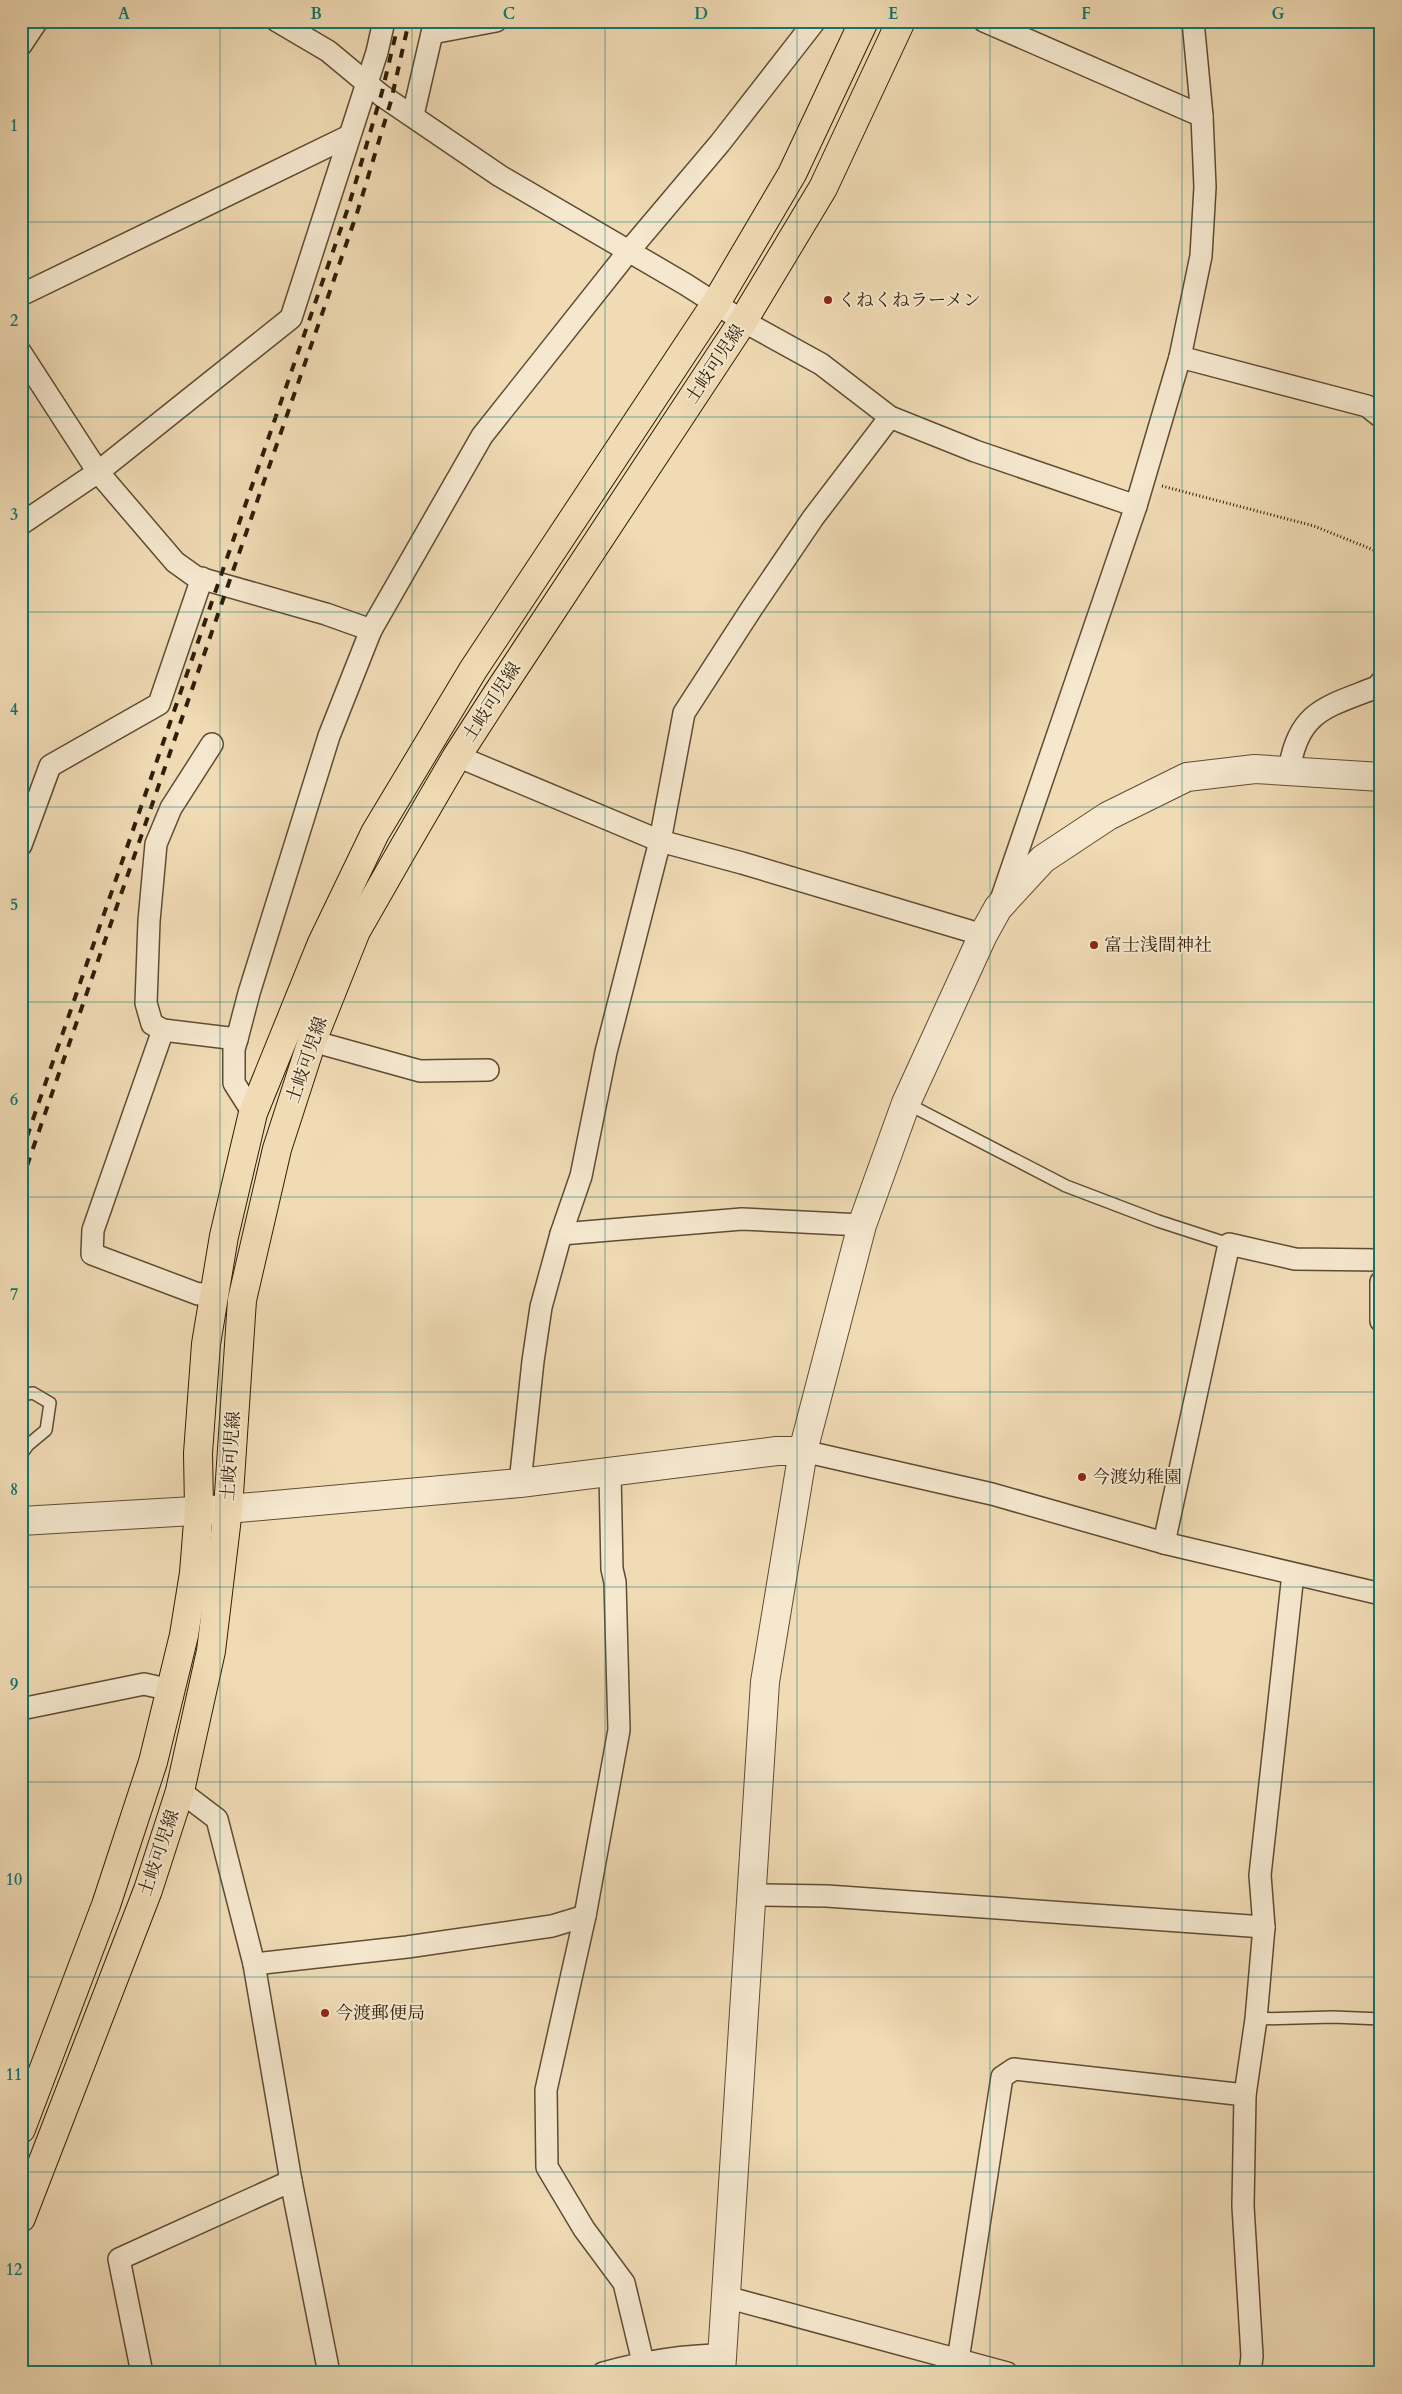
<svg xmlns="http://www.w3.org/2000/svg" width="1402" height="2394" viewBox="0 0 1402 2394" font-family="Cardo,'Noto Serif JP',serif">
  <rect width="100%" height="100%" fill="#f0dbb5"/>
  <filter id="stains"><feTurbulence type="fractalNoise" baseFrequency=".004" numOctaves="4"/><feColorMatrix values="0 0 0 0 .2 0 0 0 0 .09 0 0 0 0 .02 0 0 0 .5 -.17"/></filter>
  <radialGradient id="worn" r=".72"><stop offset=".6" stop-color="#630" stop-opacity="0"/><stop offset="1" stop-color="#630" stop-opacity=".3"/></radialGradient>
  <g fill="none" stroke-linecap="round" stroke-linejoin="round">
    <defs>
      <g id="service">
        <path d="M906 1103 1066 1186 1158 1221 1229 1244"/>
        <path d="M21 1395 33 1393 50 1403 46 1430 28 1445 21 1455"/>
        <path d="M1256 2019 1333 2017 1381 2019"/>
      </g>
      <g id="minor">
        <path d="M277 21 328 51 381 95 500 176 685 284 743 321 821 364 890 417 975 451 1136 506"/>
        <path d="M984 21 1202 116"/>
        <path d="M21 45 37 21"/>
        <path d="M413 115 432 33 496 21"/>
        <path d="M21 295 349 136"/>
        <path d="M21 353 98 472 175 562 196 577 326 614 371 630"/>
        <path d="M1180 357 1367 406 1381 417"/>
        <path d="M21 524 98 472 291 318 377 52 384 21"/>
        <path d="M212 744 171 808 156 844 149 921 146 1003 152 1024 163 1030 237 1039"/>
        <path d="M457 756 660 841 742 863 983 935"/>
        <path d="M1289 771C1298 710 1327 707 1377 687L1381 682"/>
        <path d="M21 845 50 766 159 704 202 578"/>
        <path d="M1001 900 1136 506 1180 357 1201 256 1205 187 1202 116 1193 21"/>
        <path d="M163 1030 93 1230 92 1254 198 1294 215 1293"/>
        <path d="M312 1041 420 1071 488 1070"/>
        <path d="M253 1113 234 1083V1049L237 1039 249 993 329 736 371 630 482 436 628 252 720 143 815 21"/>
        <path d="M561 1234 742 1219 862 1225"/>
        <path d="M1381 1282V1321"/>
        <path d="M803 1451 992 1494 1164 1543 1381 1594"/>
        <path d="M610 1473 612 1569 615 1582 619 1730 585 1916 546 2090 547 2167 584 2229 624 2283 643 2362"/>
        <path d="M520 1483 533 1361 541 1307 561 1234 581 1176 606 1052 660 841 684 713 752 608 813 518 890 417"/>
        <path d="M1164 1543 1229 1244 1295 1259 1381 1260"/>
        <path d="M21 1709 144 1684 171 1690"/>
        <path d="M180 1791 217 1819 254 1964 291 2181 329 2373"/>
        <path d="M753 1895 827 1896 1264 1927"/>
        <path d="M254 1964 407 1947 552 1926 585 1916"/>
        <path d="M726 2297 1007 2373"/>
        <path d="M958 2360 1002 2077 1014 2069 1245 2095"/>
        <path d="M142 2373 119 2259 291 2181"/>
        <path d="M603 2373C643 2362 682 2355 723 2355"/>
        <path d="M1250 2373 1252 2356 1243 2206 1245 2095 1256 2019 1264 1927 1260 1875 1293 1574"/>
      </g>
      <g id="tertiary">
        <path d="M21 1521 228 1509 520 1483 777 1451H803"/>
        <path d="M721 2373 765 1682 803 1451 862 1225 906 1103 983 935 998 908 1043 859 1108 816 1187 777 1255 769 1381 777"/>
      </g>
      <g id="primary">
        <path d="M21 2129 106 1905 153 1762 184 1635 194 1573 199 1509 198 1453 206 1344 224 1236 253 1113 322 943 375 833 473 670 716 303 792 174 864 21"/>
        <path d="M21 2218 148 1890 180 1791 211 1651 228 1509 242 1300 277 1149 312 1041 356 931 404 847 457 756 499 691 743 321 823 188 901 21"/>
      </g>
    </defs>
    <use href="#service" stroke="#604c32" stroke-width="14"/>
    <use href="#minor" stroke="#604c32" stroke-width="24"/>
    <use href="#tertiary" stroke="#604c32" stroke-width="30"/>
    <use href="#primary" stroke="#301d07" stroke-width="30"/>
    <path stroke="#301d07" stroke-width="3" stroke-dasharray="1 2.5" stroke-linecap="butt" d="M1162 486 1314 526 1381 553"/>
    <use href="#service" stroke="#f5e8cf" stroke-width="11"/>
    <use href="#minor" stroke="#f5e8cf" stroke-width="21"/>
    <use href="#tertiary" stroke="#f5e8cf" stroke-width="28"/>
    <use href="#primary" stroke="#f0dbb5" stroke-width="28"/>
    <g stroke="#301d07" stroke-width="4" stroke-dasharray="9 9" stroke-linecap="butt">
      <path d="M21 1154 349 205 382 92 399 21"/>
      <path d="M21 1183 358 210 391 101 409 21"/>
    </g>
  </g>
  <path fill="none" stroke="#0f766e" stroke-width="1" stroke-opacity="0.55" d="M220 21V2373M412 21V2373M605 21V2373M797 21V2373M990 21V2373M1182 21V2373M21 222H1381M21 417H1381M21 612H1381M21 807H1381M21 1002H1381M21 1197H1381M21 1392H1381M21 1587H1381M21 1782H1381M21 1977H1381M21 2172H1381"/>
  <g fill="#8f2418" stroke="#f5e8cf" stroke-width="2">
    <circle cx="828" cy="300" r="5"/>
    <circle cx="1094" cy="945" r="5"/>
    <circle cx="1082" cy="1477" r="5"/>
    <circle cx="325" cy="2013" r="5"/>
  </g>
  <g text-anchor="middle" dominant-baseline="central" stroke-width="4" stroke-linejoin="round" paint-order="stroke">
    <g font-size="18" fill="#301d07" stroke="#f5e8cf" text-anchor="start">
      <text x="838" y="300">くねくねラーメン</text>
      <text x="1104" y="945">富士浅間神社</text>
      <text x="1092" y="1477">今渡幼稚園</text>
      <text x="335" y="2013">今渡郵便局</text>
    </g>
    <g font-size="18" fill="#301d07" stroke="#f5e8cf">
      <text transform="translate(715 364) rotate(-56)">土岐可児線</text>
      <text transform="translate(492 702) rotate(-57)">土岐可児線</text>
      <text transform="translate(307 1060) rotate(-71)">土岐可児線</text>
      <text transform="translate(231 1456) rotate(-86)">土岐可児線</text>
      <text transform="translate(159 1853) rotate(-71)">土岐可児線</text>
    </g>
  </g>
  <rect width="1402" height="2394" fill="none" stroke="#f0dbb5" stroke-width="55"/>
  <rect x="28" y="28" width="1346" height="2338" fill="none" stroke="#0f766e" stroke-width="2"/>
  <g font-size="16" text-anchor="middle" font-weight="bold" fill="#0f766e">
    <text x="124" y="19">A</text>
    <text x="316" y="19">B</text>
    <text x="509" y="19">C</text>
    <text x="701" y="19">D</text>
    <text x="893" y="19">E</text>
    <text x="1086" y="19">F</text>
    <text x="1278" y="19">G</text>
    <text x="14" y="131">1</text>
    <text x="14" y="326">2</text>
    <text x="14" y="520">3</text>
    <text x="14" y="715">4</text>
    <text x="14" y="910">5</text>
    <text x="14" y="1105">6</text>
    <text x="14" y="1300">7</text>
    <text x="14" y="1495">8</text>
    <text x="14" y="1690">9</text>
    <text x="14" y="1885">10</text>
    <text x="14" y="2080">11</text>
    <text x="14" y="2275">12</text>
  </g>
  <rect width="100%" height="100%" filter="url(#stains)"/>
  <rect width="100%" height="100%" fill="url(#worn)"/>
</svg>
